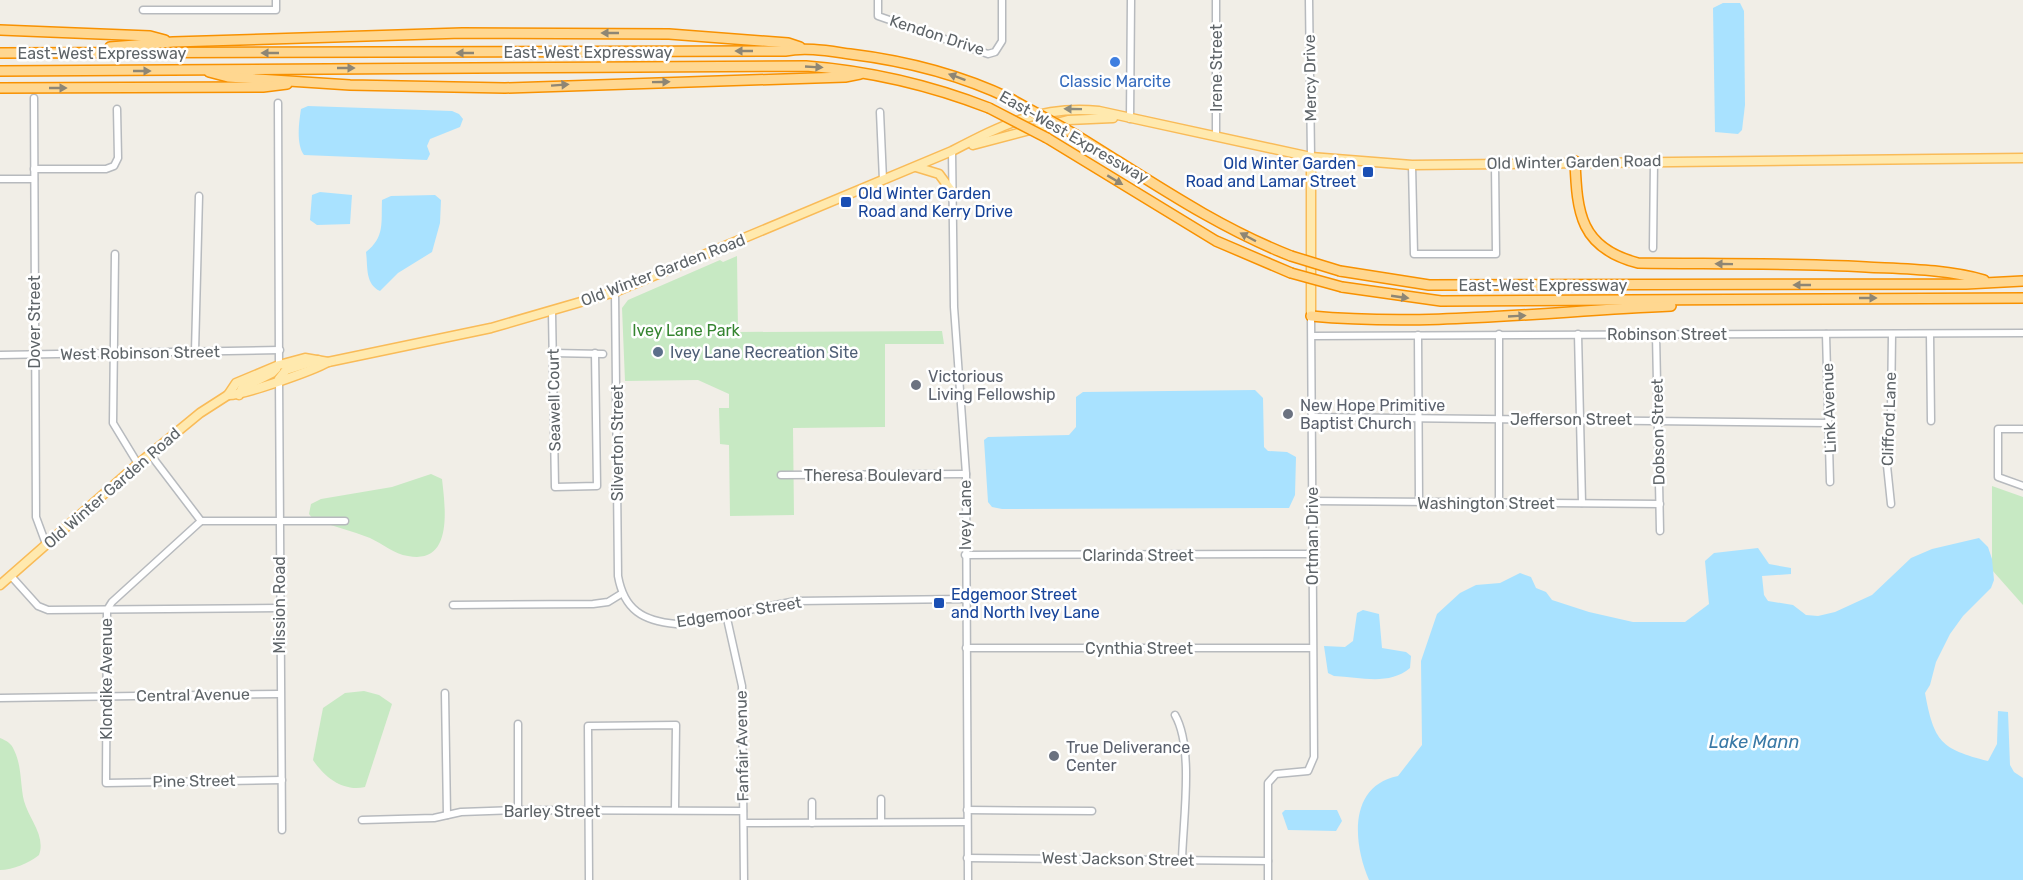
<svg xmlns="http://www.w3.org/2000/svg" width="2023" height="880" viewBox="0 0 2023 880" font-family="Rubik,sans-serif">
  <rect width="100%" height="100%" fill="#f1eee7"/>
  <g fill="#c7e9c3">
    <path d="M737 256 738 332 942 331 944 344H885V427L793 428 794 515 730 516 729 445 720 444 719 408H729V394L698 380 625 381 622 308 628 300 720 260 723 262Z"/>
    <path d="M431 474 442 479C445 506 454 565 408 556 394 554 383 544 370 538 352 531 332 526 313 519L309 514 311 504 321 499 392 487Z"/>
    <path d="M1992 486 2023 497V605L1992 570Z"/>
    <path d="M364 691 379 695 392 704 365 787C344 792 325 778 313 760L323 708 345 693Z"/>
    <path d="M0 738C7 741 11 743 14 750 22 766 20 784 24 801 29 819 46 836 39 855 29 863 13 870 0 870Z"/>
  </g>
  <g fill="#a9e2ff">
    <path d="M1723 3H1740L1744 11 1745 105 1742 130 1738 134 1715 132 1713 8Z"/>
    <path d="M308 106 452 111 459 114 463 119 460 127 430 139 427 146 430 154 427 160 304 155C296 144 299 122 301 109Z"/>
    <path d="M320 192 352 195 350 224 317 225 310 220 312 195Z"/>
    <path d="M435 195 441 200 440 223 432 252 398 273 380 291C365 284 368 267 366 252 385 237 381 223 382 200L391 196Z"/>
    <path d="M1255 390 1263 398 1264 447 1268 451 1287 452 1296 457 1295 495 1289 508 1002 509 992 507 988 502 984 440 988 437 1069 435 1076 427V397L1083 392Z"/>
    <path d="M1979 538 1988 547 1992 559 1994 580 1991 588 1963 616 1950 634 1936 662 1930 685 1925 693C1934 742 1941 749 1988 761L1997 744 1998 711 2008 712 2010 765 2014 772 2023 778V880H1369C1353 843 1348 786 1398 776L1422 745 1421 661 1437 614 1460 593 1476 585 1500 583 1520 573 1531 577 1536 588 1546 592 1552 600 1589 612 1633 622H1685L1709 604 1705 561 1714 553 1758 548 1769 564 1791 568V574L1762 576 1764 595 1768 601 1793 605 1806 615 1818 616 1835 612 1872 595 1911 558 1932 549Z"/>
    <path d="M1363 610 1379 614 1382 648 1406 652 1411 656 1410 668C1389 686 1360 677 1334 676L1328 673 1324 646 1345 647 1353 641 1357 613Z"/>
    <path d="M1285 810H1337L1342 821 1336 831 1288 830 1282 813Z"/>
  </g>
  <g fill="none" stroke-linecap="round" stroke-linejoin="round">
    <defs>
      <g id="minor">
        <path d="M878 0V16L988 54 995 52 1002 41V0"/>
        <path d="M1216 0V136"/>
        <path d="M1309 0 1311 157"/>
        <path d="M143 10H276V0"/>
        <path d="M34 98 36 517 46 544"/>
        <path d="M278 103 279 365"/>
        <path d="M880 112 883 180"/>
        <path d="M1130 119 1131 0"/>
        <path d="M952 151 954 307 966 474 968 880"/>
        <path d="M1412 165 1414 254H1496L1495 164"/>
        <path d="M34 169H106L114 166 118 158 117 109"/>
        <path d="M0 179H34"/>
        <path d="M1653 248 1654 161"/>
        <path d="M115 254 113 423 138 464"/>
        <path d="M615 292 618 576C624 610 643 621 676 624L796 601 965 599"/>
        <path d="M552 312 555 487 597 486 595 353"/>
        <path d="M1499 334V503"/>
        <path d="M1578 334 1582 503"/>
        <path d="M1656 334 1660 531"/>
        <path d="M1826 334 1830 482"/>
        <path d="M1930 334 1931 421"/>
        <path d="M1418 335 1419 502"/>
        <path d="M1312 336 2023 333"/>
        <path d="M195 352 199 196"/>
        <path d="M553 353 603 354"/>
        <path d="M0 355 280 350"/>
        <path d="M279 379 282 830"/>
        <path d="M1313 417 1828 423"/>
        <path d="M2023 429H1998V477L2023 486"/>
        <path d="M150 454 201 521"/>
        <path d="M781 475 966 474"/>
        <path d="M1312 501 1660 504"/>
        <path d="M1891 504 1886 456 1891 411 1892 334"/>
        <path d="M201 521 112 602 107 610 106 783 282 780"/>
        <path d="M201 521H345"/>
        <path d="M965 555 1311 554"/>
        <path d="M11 576 38 606 48 610 279 608"/>
        <path d="M453 605 593 604 608 602 621 594"/>
        <path d="M726 614 742 686 744 880"/>
        <path d="M966 648H1312"/>
        <path d="M445 693 447 815"/>
        <path d="M0 698 279 694"/>
        <path d="M1175 715C1194 748 1183 820 1182 860"/>
        <path d="M518 724V810"/>
        <path d="M881 799V822"/>
        <path d="M812 802V823"/>
        <path d="M967 810 1092 811"/>
        <path d="M362 820 434 818 461 812 518 810 743 811"/>
        <path d="M744 823 967 822"/>
        <path d="M967 858 1268 861"/>
        <path d="M589 880 588 726 676 725 675 810"/>
        <path d="M1268 880V783L1276 774 1308 771 1314 757 1311 316"/>
      </g>
      <g id="major">
        <path d="M973 145 1068 120 1113 118"/>
        <path d="M1311 157V316"/>
        <path d="M916 167 939 174 953 193"/>
        <path d="M279 379 286 370 318 360"/>
        <path d="M228 395C242 396 314 370 328 362L491 328 615 292 952 151C1002 125 1041 105 1099 111L1311 157 1412 165 2023 158"/>
        <path d="M239 395 242 388 272 373 276 369"/>
        <path d="M0 585 138 464 200 413 228 395 236 383 279 365 305 358 328 362"/>
      </g>
      <g id="highway">
        <path d="M0 30 150 36 165 40"/>
        <path d="M110 47 173 42 462 33 669 34 788 43 800 47"/>
        <path d="M0 53 785 51C807 47 828 51 850 54 907 61 959 74 1011 99"/>
        <path d="M0 71 806 66C870 71 930 85 989 108"/>
        <path d="M209 72 228 77 350 85 505 88 845 77 860 74"/>
        <path d="M0 88 263 87 287 84"/>
        <path d="M1076 135C1146 178 1214 226 1291 256"/>
        <path d="M1047 138 1216 241 1291 273"/>
        <path d="M1575 161C1577 213 1580 248 1638 263 1714 264 1790 263 1866 267 1904 269 1946 269 1984 280"/>
        <path d="M1340 271 1429 285 1966 284 2023 281"/>
        <path d="M1342 287 1441 301 2023 298"/>
        <path d="M1311 316C1431 327 1551 311 1671 306"/>
      </g>
    </defs>
    <use href="#minor" stroke="#b7babe" stroke-width="9"/>
    <use href="#major" stroke="#f9bb58" stroke-width="11"/>
    <use href="#highway" stroke="#f89100" stroke-width="12"/>
    <use href="#minor" stroke="#fff" stroke-width="6"/>
    <use href="#major" stroke="#ffe9ae" stroke-width="8"/>
    <use href="#highway" stroke="#ffd790" stroke-width="9"/>
    <defs>
      <g id="highway-bridge">
        <path d="M1011 99 1076 135"/>
        <path d="M989 108 1047 138"/>
        <path d="M1291 256 1340 271"/>
        <path d="M1291 273 1342 287"/>
      </g>
    </defs>
    <use href="#highway-bridge" stroke="#f89100" stroke-width="12" stroke-linecap="butt"/>
    <use href="#highway-bridge" stroke="#ffd790" stroke-width="9"/>
  </g>
  <defs><path id="oneway-solid" d="M-6-.8H1V-3.2L6.5 0L1 3.2V.8H-6Z" transform="scale(1.5)"/></defs>
  <g fill="#8e8674">
    <use href="#oneway-solid" transform="translate(610 33) rotate(-180)"/>
    <use href="#oneway-solid" transform="translate(744 51) rotate(180)"/>
    <use href="#oneway-solid" transform="translate(270 53) rotate(-180)"/>
    <use href="#oneway-solid" transform="translate(465 53) rotate(-180)"/>
    <use href="#oneway-solid" transform="translate(814 67) rotate(3)"/>
    <use href="#oneway-solid" transform="translate(346 68)"/>
    <use href="#oneway-solid" transform="translate(142 71)"/>
    <use href="#oneway-solid" transform="translate(957 77) rotate(-160)"/>
    <use href="#oneway-solid" transform="translate(661 82) rotate(-1)"/>
    <use href="#oneway-solid" transform="translate(560 85) rotate(-4)"/>
    <use href="#oneway-solid" transform="translate(58 88)"/>
    <use href="#oneway-solid" transform="translate(1115 180) rotate(31)"/>
    <use href="#oneway-solid" transform="translate(1248 237) rotate(-152)"/>
    <use href="#oneway-solid" transform="translate(1724 264) rotate(-179)"/>
    <use href="#oneway-solid" transform="translate(1802 285) rotate(180)"/>
    <use href="#oneway-solid" transform="translate(1400 297) rotate(8)"/>
    <use href="#oneway-solid" transform="translate(1868 298)"/>
    <use href="#oneway-solid" transform="translate(1517 316) rotate(-3)"/>
  </g>
  <use fill="#8e8c7d" href="#oneway-solid" transform="translate(1073 109) rotate(-179)"/>
  <circle fill="#3f7fe0" stroke="#fff" stroke-width="2" cx="1115" cy="62" r="6"/>
  <g fill="#1a4fb4" stroke="#fff" stroke-width="2">
    <rect x="1362" y="166" width="12" height="12" rx="3"/>
    <rect x="840" y="196" width="12" height="12" rx="3"/>
    <rect x="933" y="597" width="12" height="12" rx="3"/>
  </g>
  <circle fill="#5c6f8a" stroke="#fff" stroke-width="2" cx="658" cy="352" r="6"/>
  <g fill="#6b7280" stroke="#fff" stroke-width="2">
    <circle cx="916" cy="385" r="6"/>
    <circle cx="1288" cy="414" r="6"/>
    <circle cx="1054" cy="756" r="6"/>
  </g>
  <g text-anchor="middle" dominant-baseline="central" stroke-width="5" stroke-linejoin="round" paint-order="stroke">
    <g font-size="16" fill="#5e6468" stroke="#fff">
      <text transform="translate(937 35) rotate(18)">Kendon Drive</text>
      <text x="588" y="52">East-West Expressway</text>
      <text x="102" y="53">East-West Expressway</text>
      <text transform="translate(1216 68) rotate(-90)">Irene Street</text>
      <text transform="translate(1310 78) rotate(-91)">Mercy Drive</text>
      <text transform="translate(1074 137) rotate(30)">East-West Expressway</text>
      <text transform="translate(1574 162) rotate(-1)">Old Winter Garden Road</text>
      <text transform="translate(663 270) rotate(-21)">Old Winter Garden Road</text>
      <text x="1543" y="285">East-West Expressway</text>
      <text transform="translate(34 322) rotate(-90)">Dover Street</text>
      <text x="1667" y="334">Robinson Street</text>
      <text transform="translate(140 353) rotate(-1)">West Robinson Street</text>
      <text transform="translate(554 400) rotate(-91)">Seawell Court</text>
      <text transform="translate(1829 408) rotate(-92)">Link Avenue</text>
      <text x="1571" y="419">Jefferson Street</text>
      <text transform="translate(1889 419) rotate(-88)">Clifford Lane</text>
      <text transform="translate(1658 432) rotate(-91)">Dobson Street</text>
      <text transform="translate(617 443) rotate(-90)">Silverton Street</text>
      <text x="873" y="475">Theresa Boulevard</text>
      <text transform="translate(112 488) rotate(-41)">Old Winter Garden Road</text>
      <text x="1486" y="503">Washington Street</text>
      <text transform="translate(965 515) rotate(-90)">Ivey Lane</text>
      <text transform="translate(1312 536) rotate(-90)">Ortman Drive</text>
      <text x="1138" y="555">Clarinda Street</text>
      <text transform="translate(279 605) rotate(-90)">Mission Road</text>
      <text transform="translate(739 612) rotate(-9)">Edgemoor Street</text>
      <text x="1139" y="648">Cynthia Street</text>
      <text transform="translate(106 679) rotate(-90)">Klondike Avenue</text>
      <text transform="translate(193 695) rotate(-1)">Central Avenue</text>
      <text transform="translate(742 746) rotate(-91)">Fanfair Avenue</text>
      <text transform="translate(194 781) rotate(-1)">Pine Street</text>
      <text x="552" y="811">Barley Street</text>
      <text transform="translate(1118 859) rotate(1)">West Jackson Street</text>
    </g>
    <g font-size="16" fill="#366cbe" stroke="#fff">
      <text x="1115" y="81">Classic Marcite</text>
    </g>
    <g font-size="16" fill="#164399" stroke="#fff" text-anchor="start">
      <text x="1356" y="163" text-anchor="end">Old Winter Garden<tspan x="1356" dy="18">Road and Lamar Street</tspan></text>
      <text x="858" y="193">Old Winter Garden<tspan x="858" dy="18">Road and Kerry Drive</tspan></text>
      <text x="951" y="594">Edgemoor Street<tspan x="951" dy="18">and North Ivey Lane</tspan></text>
    </g>
    <g font-size="16" fill="#358530" stroke="#fff">
      <text x="686" y="330">Ivey Lane Park</text>
    </g>
    <g font-size="16" fill="#4e5e75" stroke="#fff" text-anchor="start">
      <text x="670" y="352">Ivey Lane Recreation Site</text>
    </g>
    <g font-size="16" fill="#5b616d" stroke="#fff" text-anchor="start">
      <text x="928" y="376">Victorious<tspan x="928" dy="18">Living Fellowship</tspan></text>
      <text x="1300" y="405">New Hope Primitive<tspan x="1300" dy="18">Baptist Church</tspan></text>
      <text x="1066" y="747">True Deliverance<tspan x="1066" dy="18">Center</tspan></text>
    </g>
    <g font-size="18" font-style="italic" fill="#3979a6" stroke="#fff">
      <text x="1754" y="742">Lake Mann</text>
    </g>
  </g>
</svg>
